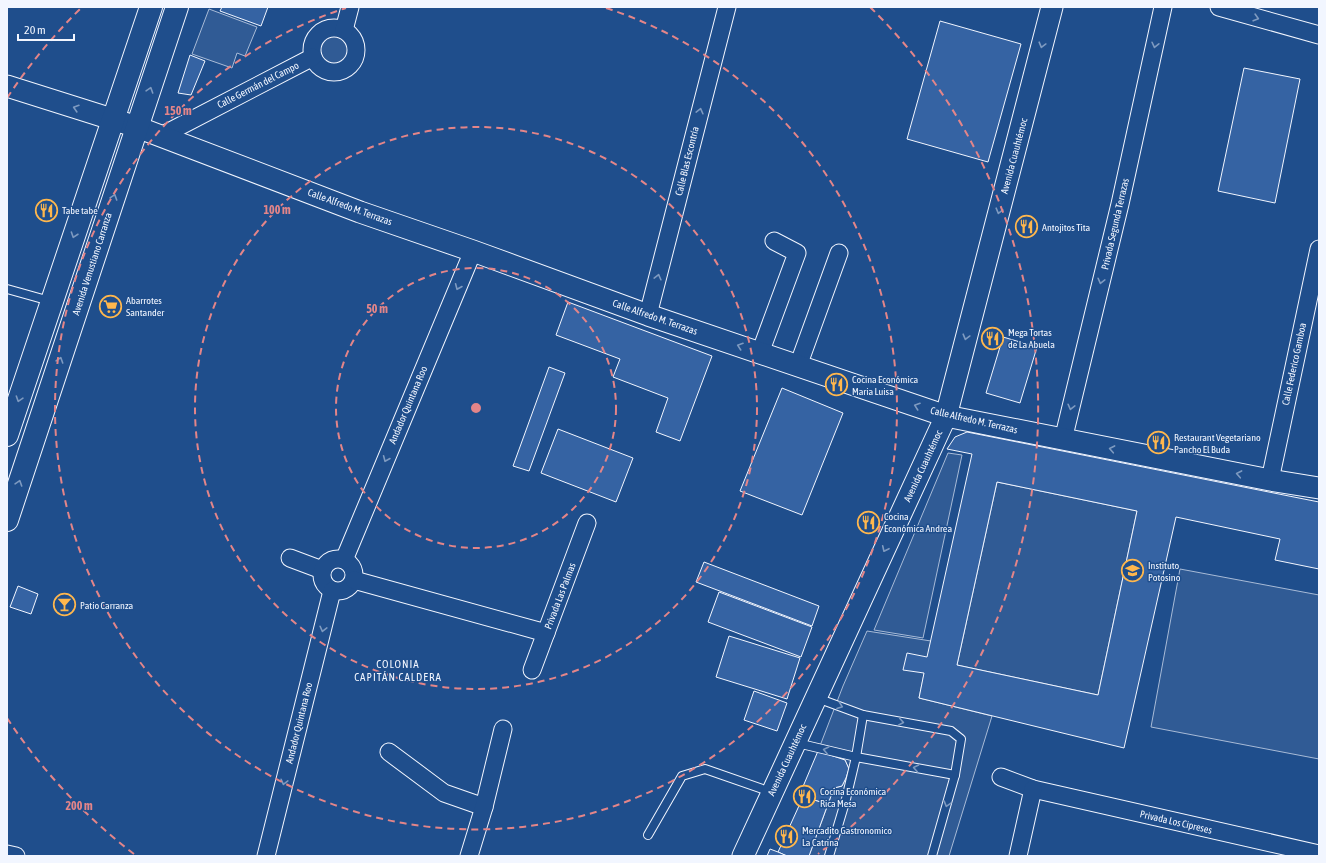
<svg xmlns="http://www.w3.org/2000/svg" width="1326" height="863" viewBox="0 0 1326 863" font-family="'Asap Condensed',sans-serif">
  <rect width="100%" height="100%" fill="#1f4e8c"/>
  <g fill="#305b95" stroke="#a8bbd7">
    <path d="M209 9 257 27 245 56 237 53 232 68 192 54Z"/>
    <circle cx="335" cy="50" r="17"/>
    <path d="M948 453 962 455 923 638 874 630Z"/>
    <path d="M997 482 1137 511 1098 695 957 665Z"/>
    <path d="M1180 569 1319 595V759L1151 727Z"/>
    <path d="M867 631 931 641 919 698 992 716 949 856H809L834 788 842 786 846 778 849 769 845 760 818 751 843 686Z"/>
  </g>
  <g fill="#3563a3" stroke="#f2f6ff" fill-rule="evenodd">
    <path d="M222 7H268L261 26 220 11Z"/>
    <path d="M940 21 1021 44 988 162 907 139Z"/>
    <path d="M190 55 205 61 191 95 178 93Z"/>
    <path d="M1244 68 1300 79 1275 203 1218 191Z"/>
    <path d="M568 302 712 356 680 441 656 432 668 398 613 377 620 359 556 335Z"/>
    <path d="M1003 337 1037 347 1020 403 986 393Z"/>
    <path d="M549 367 565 373 529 471 513 466Z"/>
    <path d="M782 388 843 413 802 515 740 491Z"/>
    <path d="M558 429 633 458 616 502 541 473Z"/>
    <path d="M967 432 1319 502V569L1275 560 1280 539 1176 517 1124 748 919 698 924 673 903 670 907 653 927 657 972 454 947 449 955 437ZM997 482 1137 511 1098 695 957 665Z"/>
    <path d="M704 562 819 606 812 626 696 582Z"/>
    <path d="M18 586 38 594 31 614 10 607Z"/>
    <path d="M719 592 812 627 801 657 708 622Z"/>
    <path d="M729 636 800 658 787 699 716 677Z"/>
    <path d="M754 691 787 703 777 731 744 720Z"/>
    <path d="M818 751 845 760 849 769 846 778 842 786 834 788 828 804 799 796Z"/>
    <path d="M803 797 828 804 809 856H787L778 852Z"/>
    <path d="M770 849 778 852 787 856H767Z"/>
  </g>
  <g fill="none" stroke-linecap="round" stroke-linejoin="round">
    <defs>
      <g id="service">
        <path d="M7 289 50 301"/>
        <path d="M817 698 863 715 951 731 961 739 955 775 932 856"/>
        <path d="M797 743 856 757 955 775"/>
        <path d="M648 835 682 776 705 769 771 792"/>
        <path d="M829 856 846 799 856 757 863 715"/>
      </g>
      <g id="minor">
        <path d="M1219 7 1319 35"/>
        <circle cx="334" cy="50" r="22"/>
        <path d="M344 30 350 7"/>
        <path d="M161 136 313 57"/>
        <path d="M648 315 727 7"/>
        <path d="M760 353 797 253 774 241"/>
        <path d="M798 366 839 253"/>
        <path d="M1063 440 1120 204 1163 7"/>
        <path d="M1270 480 1319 249"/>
        <path d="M290 558 322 570"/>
        <circle cx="338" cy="575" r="16"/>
        <path d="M344 560 473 251"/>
        <path d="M354 580 546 633"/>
        <path d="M532 670 587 523"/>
        <path d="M389 752 444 793 484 807"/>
        <path d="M1001 777 1033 789 1319 854"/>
        <path d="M7 854 16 856"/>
        <path d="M266 856 332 591"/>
        <path d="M469 856 484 807 503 729"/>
        <path d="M1018 856 1033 789"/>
      </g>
      <g id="tertiary">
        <path d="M7 86 137 127 360 212 473 251 648 315 946 416 1270 480 1319 488"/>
        <path d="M743 856 946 416 1052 7"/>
      </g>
      <g id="primary">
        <path d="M7 435 151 7"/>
        <path d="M7 520 177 7"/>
      </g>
    </defs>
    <use href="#service" stroke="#f2f6ff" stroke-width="10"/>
    <use href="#minor" stroke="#f2f6ff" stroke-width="19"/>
    <use href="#tertiary" stroke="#f2f6ff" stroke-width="23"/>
    <use href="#primary" stroke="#f2f6ff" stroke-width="24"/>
    <use href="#service" stroke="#1f4e8c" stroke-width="8"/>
    <use href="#minor" stroke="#1f4e8c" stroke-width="17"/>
    <use href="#tertiary" stroke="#1f4e8c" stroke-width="21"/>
    <use href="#primary" stroke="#1f4e8c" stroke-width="22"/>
  </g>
  <defs><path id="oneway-chevron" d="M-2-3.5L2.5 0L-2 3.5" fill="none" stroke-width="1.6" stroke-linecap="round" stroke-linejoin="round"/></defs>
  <g stroke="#7e9ac0">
    <use href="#oneway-chevron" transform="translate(1256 18) rotate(16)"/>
    <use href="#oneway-chevron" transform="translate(1042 45) rotate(105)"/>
    <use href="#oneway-chevron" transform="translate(1155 45) rotate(103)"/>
    <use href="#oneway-chevron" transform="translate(150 90) rotate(-72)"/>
    <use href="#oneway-chevron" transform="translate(76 108) rotate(-163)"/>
    <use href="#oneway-chevron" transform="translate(700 111) rotate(-76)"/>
    <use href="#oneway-chevron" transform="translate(114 197) rotate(-72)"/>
    <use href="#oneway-chevron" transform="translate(999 211) rotate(105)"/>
    <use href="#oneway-chevron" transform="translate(74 235) rotate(109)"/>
    <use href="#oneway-chevron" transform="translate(658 277) rotate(-76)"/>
    <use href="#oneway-chevron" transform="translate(1101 281) rotate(104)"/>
    <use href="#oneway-chevron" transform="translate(458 287) rotate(113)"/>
    <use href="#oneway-chevron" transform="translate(966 337) rotate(105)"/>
    <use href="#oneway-chevron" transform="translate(740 346) rotate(-161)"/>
    <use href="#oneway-chevron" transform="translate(60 360) rotate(-72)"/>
    <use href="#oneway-chevron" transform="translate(19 399) rotate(108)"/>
    <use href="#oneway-chevron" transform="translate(917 406) rotate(-161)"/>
    <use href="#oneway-chevron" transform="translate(1071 407) rotate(104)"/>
    <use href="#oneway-chevron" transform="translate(1112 449) rotate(-169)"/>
    <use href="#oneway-chevron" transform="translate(386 459) rotate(113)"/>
    <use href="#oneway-chevron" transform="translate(1239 474) rotate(-169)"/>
    <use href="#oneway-chevron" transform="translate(19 483) rotate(-72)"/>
    <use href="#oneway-chevron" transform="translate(885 549) rotate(115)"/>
    <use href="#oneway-chevron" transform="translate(323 629) rotate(104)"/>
    <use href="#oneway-chevron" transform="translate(840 706) rotate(20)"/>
    <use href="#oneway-chevron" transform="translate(901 722) rotate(10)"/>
    <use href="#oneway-chevron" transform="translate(826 750) rotate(-167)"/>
    <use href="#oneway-chevron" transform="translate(916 768) rotate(-169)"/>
    <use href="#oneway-chevron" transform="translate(284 782) rotate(104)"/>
    <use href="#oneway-chevron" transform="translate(947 804) rotate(106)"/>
  </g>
  <g fill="none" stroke="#e38589" stroke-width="2" stroke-dasharray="7 5">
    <circle cx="476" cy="408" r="140"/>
    <circle cx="476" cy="408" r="281"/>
    <path d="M606 8A421 421 0 1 1 346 8"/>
    <path d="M134 854A562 562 0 0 1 7 718M7 98A562 562 0 0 1 82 7M870 7A562 562 0 0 1 818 854"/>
  </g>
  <defs>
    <symbol id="restaurant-ring" viewBox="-11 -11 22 22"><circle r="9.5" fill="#1f4e8c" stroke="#ffb74d" stroke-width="1.5"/><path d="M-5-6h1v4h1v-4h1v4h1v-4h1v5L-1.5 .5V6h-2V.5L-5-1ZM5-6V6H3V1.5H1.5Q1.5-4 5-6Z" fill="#ffb74d"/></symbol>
    <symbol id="supermarket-ring" viewBox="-11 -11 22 22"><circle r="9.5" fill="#1f4e8c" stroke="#ffb74d" stroke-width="1.5"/><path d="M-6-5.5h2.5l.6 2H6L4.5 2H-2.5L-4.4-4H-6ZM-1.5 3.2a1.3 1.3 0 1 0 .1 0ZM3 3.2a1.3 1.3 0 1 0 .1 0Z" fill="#ffb74d"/></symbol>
    <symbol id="school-ring" viewBox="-11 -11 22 22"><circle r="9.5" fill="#1f4e8c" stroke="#ffb74d" stroke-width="1.5"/><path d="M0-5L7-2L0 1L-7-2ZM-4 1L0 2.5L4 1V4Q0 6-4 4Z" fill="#ffb74d"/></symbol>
    <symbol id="bar-ring" viewBox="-11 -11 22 22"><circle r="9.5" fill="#1f4e8c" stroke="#ffb74d" stroke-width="1.5"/><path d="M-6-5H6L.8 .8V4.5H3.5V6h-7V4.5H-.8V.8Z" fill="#ffb74d"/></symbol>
  </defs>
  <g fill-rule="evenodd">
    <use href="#restaurant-ring" x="34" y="198" width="25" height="25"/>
    <use href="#restaurant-ring" x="1014" y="214" width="25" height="25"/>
    <use href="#supermarket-ring" x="98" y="294" width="25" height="25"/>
    <use href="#restaurant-ring" x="980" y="326" width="25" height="25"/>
    <use href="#restaurant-ring" x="824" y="372" width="25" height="25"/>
    <use href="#restaurant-ring" x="1146" y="430" width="25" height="25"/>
    <use href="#restaurant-ring" x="856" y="510" width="25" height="25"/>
    <use href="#school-ring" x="1120" y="558" width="25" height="25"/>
    <use href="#bar-ring" x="52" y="592" width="25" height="25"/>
    <use href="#restaurant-ring" x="792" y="784" width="25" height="25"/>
    <use href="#restaurant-ring" x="774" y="824" width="25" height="25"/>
  </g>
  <g text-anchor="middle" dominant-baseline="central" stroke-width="3" stroke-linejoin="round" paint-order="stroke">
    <g font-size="10" fill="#f2f6ff" stroke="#1f4e8c">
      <text transform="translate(258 85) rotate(-27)">Calle Germán del Campo</text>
      <text transform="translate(1014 156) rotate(-75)">Avenida Cuauhtémoc</text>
      <text transform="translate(687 161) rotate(-76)">Calle Blas Escontría</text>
      <text transform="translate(350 207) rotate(20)">Calle Alfredo M. Terrazas</text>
      <text transform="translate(1115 224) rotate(-77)">Privada Segunda Terrazas</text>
      <text transform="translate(92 264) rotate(-72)">Avenida Venustiano Carranza</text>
      <text transform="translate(655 317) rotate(19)">Calle Alfredo M. Terrazas</text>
      <text transform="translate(1294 364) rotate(-78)">Calle Federico Gamboa</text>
      <text transform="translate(408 405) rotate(-67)">Andador Quintana Roo</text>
      <text transform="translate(974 420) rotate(13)">Calle Alfredo M. Terrazas</text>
      <text transform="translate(923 466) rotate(-65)">Avenida Cuauhtémoc</text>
      <text transform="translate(560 596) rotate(-69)">Privada Las Palmas</text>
      <text transform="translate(299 723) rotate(-76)">Andador Quintana Roo</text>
      <text transform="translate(787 760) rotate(-65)">Avenida Cuauhtémoc</text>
      <text transform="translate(1176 822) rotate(13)">Privada Los Cipreses</text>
    </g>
    <g font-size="10" fill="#f2f6ff" stroke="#1f4e8c" text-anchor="start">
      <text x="62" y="210">Tabe tabe</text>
      <text x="1042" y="227">Antojitos Tita</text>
      <text x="126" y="300">Abarrotes<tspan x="126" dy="12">Santander</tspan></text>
      <text x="1008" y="332">Mega Tortas<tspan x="1008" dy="12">de La Abuela</tspan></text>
      <text x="852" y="379">Cocina Económica<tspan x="852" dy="12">Maria Luisa</tspan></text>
      <text x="1174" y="437">Restaurant Vegetariano<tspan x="1174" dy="12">Pancho El Buda</tspan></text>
      <text x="884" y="516">Cocina<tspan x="884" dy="12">Económica Andrea</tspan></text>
      <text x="1148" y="565">Instituto<tspan x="1148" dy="12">Potosino</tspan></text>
      <text x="80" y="605">Patio Carranza</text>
      <text x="820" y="791">Cocina Económica<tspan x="820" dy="12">Rica Mesa</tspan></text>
      <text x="802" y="830">Mercadito Gastronomico<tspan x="802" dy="12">La Catrina</tspan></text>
    </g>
    <g font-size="11" letter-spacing="1" fill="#f2f6ff" stroke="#1f4e8c">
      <text x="398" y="664">COLONIA<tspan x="398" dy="13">CAPITÁN CALDERA</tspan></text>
    </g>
  </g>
  <circle cx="476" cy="408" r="6" fill="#e38589" stroke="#1f4e8c" stroke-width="2"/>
  <g font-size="12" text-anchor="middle" font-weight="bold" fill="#e38589" stroke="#1f4e8c" stroke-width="3" stroke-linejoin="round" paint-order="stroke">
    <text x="178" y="115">150 m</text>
    <text x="277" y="214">100 m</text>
    <text x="377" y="313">50 m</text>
    <text x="79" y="810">200 m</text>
  </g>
  <rect width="1326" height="863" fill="none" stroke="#f2f6ff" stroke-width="16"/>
  <path d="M18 34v6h56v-6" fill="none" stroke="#f2f6ff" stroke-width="2"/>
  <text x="24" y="34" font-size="12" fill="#f2f6ff" stroke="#1f4e8c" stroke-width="3" paint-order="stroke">20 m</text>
</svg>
